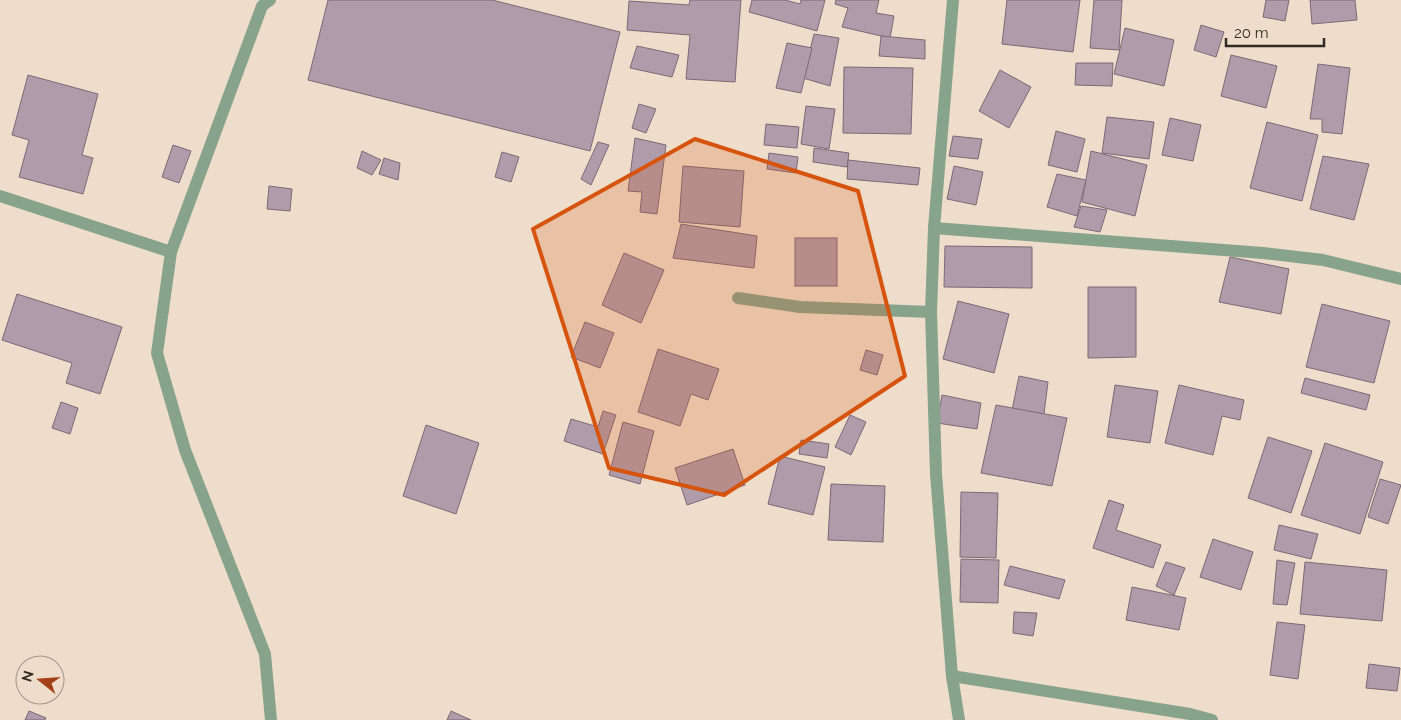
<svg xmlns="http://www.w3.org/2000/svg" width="1401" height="720" viewBox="0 0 1401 720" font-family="Raleway,sans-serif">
  <rect width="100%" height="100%" fill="#eeddcb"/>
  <g fill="#af9caa" stroke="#7b6976">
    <path d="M328 0H492L620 32 590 151 308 80Z"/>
    <path d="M690 0H741L735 82 686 79 690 35 627 30 629 1 689 5Z"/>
    <path d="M752 0H785L800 4 801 0H825L817 31 749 12Z"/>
    <path d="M836 0H879L876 13 894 16 890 38 842 27 848 8 835 4Z"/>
    <path d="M1007 0H1080L1073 52 1002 44Z"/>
    <path d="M1094 0H1122L1119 50 1090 48Z"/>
    <path d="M1266 0H1289L1285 21 1263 17Z"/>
    <path d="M1310 0H1355L1357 20 1312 24Z"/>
    <path d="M1201 25 1224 32 1216 57 1194 50Z"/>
    <path d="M1125 28 1174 40 1164 86 1114 74Z"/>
    <path d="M814 34 839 38 830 86 803 78Z"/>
    <path d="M881 36 925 40V59L879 56Z"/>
    <path d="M787 43 812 48 801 93 776 88Z"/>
    <path d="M637 46 679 55 672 77 630 68Z"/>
    <path d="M1231 55 1277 66 1266 108 1221 96Z"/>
    <path d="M1076 63H1113L1112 86 1075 85Z"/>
    <path d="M1318 64 1350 68 1342 134 1322 132V119H1310Z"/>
    <path d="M844 67 913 68 911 134 843 133Z"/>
    <path d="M1000 70 1031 87 1009 128 979 111Z"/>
    <path d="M28 75 98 94 82 155 93 158 83 194 19 177 29 140 12 135Z"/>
    <path d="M639 104 656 109 646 133 632 128Z"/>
    <path d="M806 106 835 109 829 149 801 144Z"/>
    <path d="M1107 117 1154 122 1149 159 1102 153Z"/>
    <path d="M1170 118 1201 125 1193 161 1162 155Z"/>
    <path d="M1267 122 1318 135 1302 201 1250 188Z"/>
    <path d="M766 124 799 127 797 148 764 145Z"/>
    <path d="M1056 131 1085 139 1077 172 1048 165Z"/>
    <path d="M953 136 982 139 978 159 949 156Z"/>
    <path d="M635 138 666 145 657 214 640 212 642 192 628 191Z"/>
    <path d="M598 142 609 145 591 185 581 179Z"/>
    <path d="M173 145 191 151 179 183 162 177Z"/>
    <path d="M814 148 849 153 847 167 813 162Z"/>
    <path d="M362 151 381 160 372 175 357 168Z"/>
    <path d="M1091 151 1147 165 1135 216 1082 202Z"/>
    <path d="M502 152 519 157 511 182 495 177Z"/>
    <path d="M769 153 798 157 796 173 767 169Z"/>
    <path d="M1323 156 1369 164 1354 220 1310 209Z"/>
    <path d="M384 158 400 163 398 180 379 174Z"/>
    <path d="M848 160 920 168 918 185 847 179Z"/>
    <path d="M683 166 744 171 740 227 679 222Z"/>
    <path d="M954 166 983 172 976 205 947 199Z"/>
    <path d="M1057 174 1086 180 1077 216 1047 207Z"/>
    <path d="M269 186 292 189 290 211 267 209Z"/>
    <path d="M1081 206 1107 210 1100 232 1074 227Z"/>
    <path d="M681 224 757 236 754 268 673 258Z"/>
    <rect x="795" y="238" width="42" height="48"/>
    <path d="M945 246 1032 247V288L944 287Z"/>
    <path d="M624 253 664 270 641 323 602 305Z"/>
    <path d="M1230 257 1289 269 1281 314 1219 302Z"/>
    <path d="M1088 287H1136V357L1088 358Z"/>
    <path d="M17 294 122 327 100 394 66 383 72 363 2 340Z"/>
    <path d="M958 301 1009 314 994 373 943 359Z"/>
    <path d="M1322 304 1390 321 1374 383 1306 367Z"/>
    <path d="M585 322 614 333 600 368 571 357Z"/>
    <path d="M658 349 719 369 708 400 691 394 680 426 638 412Z"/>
    <path d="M866 350 883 355 877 375 860 370Z"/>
    <path d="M1019 376 1048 382 1044 414 1012 410Z"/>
    <path d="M1305 378 1370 395 1366 410 1301 393Z"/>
    <path d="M1115 385 1158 391 1150 443 1107 437Z"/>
    <path d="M1179 385 1244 400 1240 420 1222 416 1213 455 1165 443Z"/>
    <path d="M942 395 981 403 977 429 937 423Z"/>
    <path d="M61 402 78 408 70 434 52 428Z"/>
    <path d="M996 405 1067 418 1052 486 981 473Z"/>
    <path d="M603 411 616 415 603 454 564 441 571 419 598 427Z"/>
    <path d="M850 415 866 422 851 455 835 447Z"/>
    <path d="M623 422 654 431 640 484 609 475Z"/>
    <path d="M426 425 479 443 456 514 403 496Z"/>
    <path d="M1268 437 1312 451 1291 513 1248 498Z"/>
    <path d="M801 440 829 444 827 458 799 454Z"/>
    <path d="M1325 443 1383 462 1360 534 1301 515Z"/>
    <path d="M733 449 745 485 687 505 675 468Z"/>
    <path d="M780 456 825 467 813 515 768 504Z"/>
    <path d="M1380 479 1401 485 1388 524 1368 517Z"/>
    <path d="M831 484 885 486 883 542 828 540Z"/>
    <path d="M961 492 998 493 996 558 960 557Z"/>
    <path d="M1109 500 1124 505 1116 530 1161 545 1153 568 1093 548Z"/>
    <path d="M1279 525 1318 534 1311 559 1274 550Z"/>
    <path d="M1213 539 1253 552 1241 590 1200 577Z"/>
    <path d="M961 559 999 560 998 603 960 602Z"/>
    <path d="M1277 560 1295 563 1287 605 1273 604Z"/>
    <path d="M1166 562 1185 568 1174 595 1156 586Z"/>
    <path d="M1305 562 1387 570 1382 621 1300 614Z"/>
    <path d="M1010 566 1065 580 1059 599 1004 585Z"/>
    <path d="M1132 587 1186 598 1179 630 1126 620Z"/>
    <path d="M1014 612 1037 613 1033 636 1013 633Z"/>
    <path d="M1277 622 1305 625 1298 679 1270 675Z"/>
    <path d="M1369 664 1400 668 1397 691 1366 688Z"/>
    <path d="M29 711 46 718 45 720H25Z"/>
    <path d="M451 711 471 720H447Z"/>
  </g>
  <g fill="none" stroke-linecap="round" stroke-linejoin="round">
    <g stroke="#88a38b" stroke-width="12">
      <path d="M270 0 262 6 171 252 157 353 185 450 265 654 271 720"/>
      <path d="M953 0 934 228 931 312 936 474 952 676 959 720"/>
      <path d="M0 196 171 252"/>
      <path d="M934 228 1263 253 1323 260 1401 279"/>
      <path d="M738 298 800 307 931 312"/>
      <path d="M952 676 1190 714 1212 720"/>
    </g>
  </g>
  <path fill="#d6540e" fill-opacity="0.2" stroke="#d6540e" stroke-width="4" stroke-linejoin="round" d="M695 139 858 191 905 376 724 495 609 468 533 229Z"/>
  <g transform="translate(40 680) rotate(287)"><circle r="24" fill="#eeddcb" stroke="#a39689"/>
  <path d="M0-4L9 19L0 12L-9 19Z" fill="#a43f16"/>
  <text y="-8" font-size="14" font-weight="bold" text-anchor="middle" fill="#332c25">N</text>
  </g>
  <path d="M1226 38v8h98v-8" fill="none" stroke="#332c25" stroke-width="2.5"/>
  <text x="1234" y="38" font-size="15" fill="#332c25" stroke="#eeddcb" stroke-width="4" paint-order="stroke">20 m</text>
</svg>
